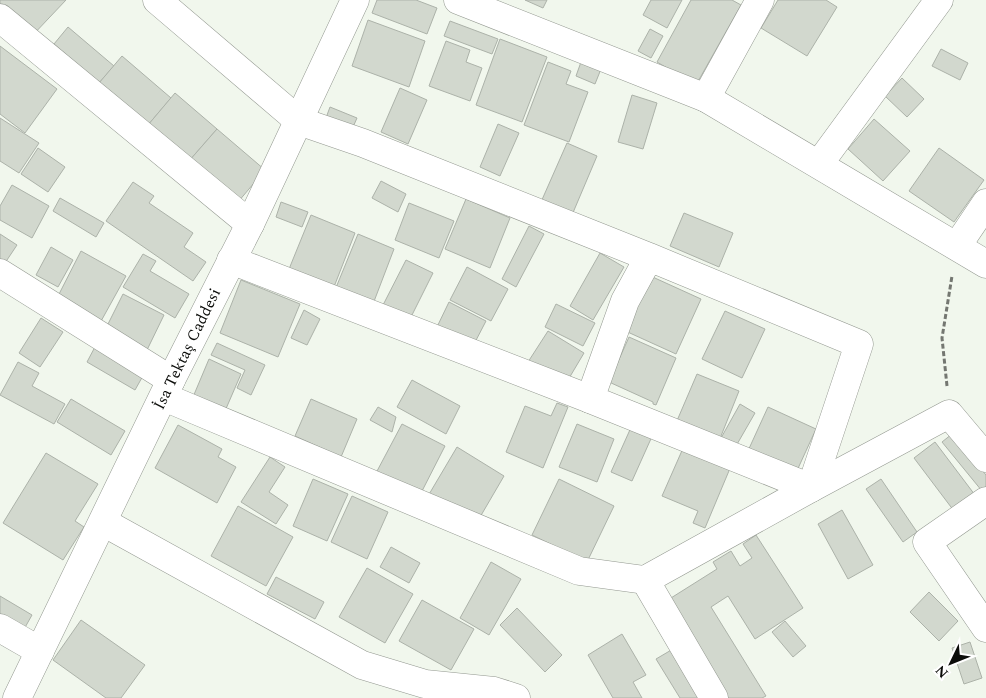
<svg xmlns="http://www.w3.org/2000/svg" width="986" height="698" viewBox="0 0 986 698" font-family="Spectral,serif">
  <rect width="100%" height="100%" fill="#f1f7ed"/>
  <g fill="#d2d8ce" stroke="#acb2a9">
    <path d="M0 0H66L31 37 0 7Z"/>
    <path d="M377 0H416L437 8 427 34 372 13Z"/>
    <path d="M525 0H547L543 8Z"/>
    <path d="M651 0H682L667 28 643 15Z"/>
    <path d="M691 0H732L741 5 696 85 657 62Z"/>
    <path d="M778 0H826L837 7 807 56 761 28Z"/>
    <path d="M368 20 425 41 409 87 352 66Z"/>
    <path d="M450 21 498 39 492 54 444 36Z"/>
    <path d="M68 27 114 66 99 83 54 44Z"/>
    <path d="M650 29 663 36 651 58 638 51Z"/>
    <path d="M500 39 547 57 522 122 476 105Z"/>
    <path d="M446 41 470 50 466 62 482 68 470 101 429 86Z"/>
    <path d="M0 46 57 89 25 133 0 114Z"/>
    <path d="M941 49 968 63 960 80 932 66Z"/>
    <path d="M122 56 171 98 148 125 99 83Z"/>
    <path d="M548 62 571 71 566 84 588 92 569 142 524 125Z"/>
    <path d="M581 62 601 69 595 84 576 76Z"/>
    <path d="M902 78 924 99 907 117 885 96Z"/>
    <path d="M400 88 427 100 408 144 381 132Z"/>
    <path d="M175 93 217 129 189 161 148 125Z"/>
    <path d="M632 95 657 103 643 149 618 142Z"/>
    <path d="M330 107 357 118 349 136 323 126Z"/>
    <path d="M0 118 39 143 19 173 0 161Z"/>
    <path d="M874 119 910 151 883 181 848 149Z"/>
    <path d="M498 124 519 133 500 176 480 167Z"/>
    <path d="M217 129 265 170 238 202 189 161Z"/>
    <path d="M567 143 597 156 572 215 541 202Z"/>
    <path d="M38 148 65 167 48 192 21 174Z"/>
    <path d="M939 148 984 180 954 222 909 191Z"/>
    <path d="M381 181 406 194 398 212 372 198Z"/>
    <path d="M133 182 154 196 149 203 193 233 184 247 206 262 193 281 106 221Z"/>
    <path d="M12 185 49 206 32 238 0 220V206Z"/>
    <path d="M60 198 104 223 96 237 53 211Z"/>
    <path d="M466 199 510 218 490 268 445 249Z"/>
    <path d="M281 202 308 212 302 227 276 217Z"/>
    <path d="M409 203 454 221 439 258 395 240Z"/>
    <path d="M684 213 733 233 719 267 670 246Z"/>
    <path d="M311 215 355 233 332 292 287 274Z"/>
    <path d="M529 226 544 234 516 287 502 279Z"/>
    <path d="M0 234 17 245 5 263 0 260Z"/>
    <path d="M358 234 394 249 373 304 335 290Z"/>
    <path d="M51 247 73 260 58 287 36 275Z"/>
    <path d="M81 251 126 276 100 323 56 300Z"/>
    <path d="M600 253 624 267 593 320 570 306Z"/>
    <path d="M143 254 156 261 150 271 189 294 175 318 123 287Z"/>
    <path d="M406 260 433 273 408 323 381 309Z"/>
    <path d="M467 267 508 289 491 321 450 300Z"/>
    <path d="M646 274 701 299 676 354 621 329Z"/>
    <path d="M241 280 300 304 278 357 220 333Z"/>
    <path d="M123 294 164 315 147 350 106 328Z"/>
    <path d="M449 302 486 321 472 348 436 329Z"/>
    <path d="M556 304 595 323 583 346 545 327Z"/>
    <path d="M304 310 320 319 307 345 291 338Z"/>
    <path d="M725 311 765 329 742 378 702 359Z"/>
    <path d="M41 318 63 332 40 367 19 353Z"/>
    <path d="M548 331 584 353 565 385 528 362Z"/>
    <path d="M629 337 676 358 656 405 653 404V402L609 382Z"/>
    <path d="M217 343 265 365 251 395 237 388 245 370 211 355Z"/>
    <path d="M96 345 144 374 135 390 87 362Z"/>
    <path d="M209 359 241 374 225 411 193 397Z"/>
    <path d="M18 362 39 373 32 386 65 404 54 424 0 395Z"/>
    <path d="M697 374 739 391 719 441 676 423Z"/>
    <path d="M412 380 460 406 446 434 397 407Z"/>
    <path d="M71 399 125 431 111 455 57 422Z"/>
    <path d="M311 399 357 419 341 457 295 436Z"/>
    <path d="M557 403 568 407 543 468 506 452 525 406 551 416Z"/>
    <path d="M740 404 755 413 736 446 721 438Z"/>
    <path d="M378 407 396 417 392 432 370 420Z"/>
    <path d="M768 407 816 429 795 475 747 453Z"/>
    <path d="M633 423 654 432 632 481 611 472Z"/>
    <path d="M402 424 445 446 420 495 376 473Z"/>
    <path d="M577 424 614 439 597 482 559 467Z"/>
    <path d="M178 425 222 449 218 457 236 467 217 503 155 468Z"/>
    <path d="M952 434 986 475V487L982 491 942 442Z"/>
    <path d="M935 442 975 495 954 511 914 458Z"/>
    <path d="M684 446 731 466 705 528 693 523 698 511 662 496Z"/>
    <path d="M457 447 504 476 476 524 428 496Z"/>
    <path d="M46 453 98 484 75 521 84 527 63 560 3 523Z"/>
    <path d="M270 457 285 467 269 492 288 505 276 524 241 502Z"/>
    <path d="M313 479 348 494 327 541 293 526Z"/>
    <path d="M559 479 614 506 587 562 532 535Z"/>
    <path d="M881 479 917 532 903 542 866 489Z"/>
    <path d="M352 496 388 512 367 559 331 542Z"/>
    <path d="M238 506 293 537 266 586 211 556Z"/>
    <path d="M842 510 873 565 848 579 818 524Z"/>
    <path d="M756 535 803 608 755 639 728 596 711 607 766 696 762 698H723L663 603 717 569 713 562 731 551 740 566 752 558 743 544Z"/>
    <path d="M391 547 420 563 409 583 380 567Z"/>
    <path d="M491 562 521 579 489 635 460 618Z"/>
    <path d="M367 568 413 594 385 643 339 617Z"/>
    <path d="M276 577 324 602 315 619 267 594Z"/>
    <path d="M929 592 958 621 939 641 910 612Z"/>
    <path d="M0 596 32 615 23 631 0 618Z"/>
    <path d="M422 600 474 629 451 670 399 641Z"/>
    <path d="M517 608 562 655 545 672 500 625Z"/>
    <path d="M81 620 145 665 121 698H106L53 660Z"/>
    <path d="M785 621 806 646 793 657 772 632Z"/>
    <path d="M622 634 646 675 633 682 642 698H613L588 655Z"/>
    <path d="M970 642 982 678 964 684 952 648Z"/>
    <path d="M673 649 703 698H680L656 659Z"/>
  </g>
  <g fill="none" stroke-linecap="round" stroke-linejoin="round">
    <defs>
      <g id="street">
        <path d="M157 0 299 121 363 143 649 257 625 301 590 399 811 488 859 344 649 257"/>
        <path d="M458 0 706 98 986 264"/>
        <path d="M0 18 250 224"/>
        <path d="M706 98 760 0"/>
        <path d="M819 164 939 0"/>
        <path d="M957 246 986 203"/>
        <path d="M231 260 590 399"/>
        <path d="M0 273 171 380"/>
        <path d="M164 397 579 571 645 580 811 488 949 414 986 458"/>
        <path d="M986 501 927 542 986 628"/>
        <path d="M103 522 362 665 425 684 494 691 516 698"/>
        <path d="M645 580 714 698"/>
        <path d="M0 628 40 651"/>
      </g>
      <path id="secondary" d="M17 698 171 380 250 224 355 0"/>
    </defs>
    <use href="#street" stroke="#939890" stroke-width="29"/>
    <use href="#secondary" stroke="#939890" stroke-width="29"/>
    <path stroke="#747771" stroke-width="3" stroke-dasharray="5 2.5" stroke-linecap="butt" d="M947 386 942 338 952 276"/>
    <use href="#street" stroke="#fff" stroke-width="28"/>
    <use href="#secondary" stroke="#fff" stroke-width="28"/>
  </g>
  <g text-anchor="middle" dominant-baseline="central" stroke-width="5" stroke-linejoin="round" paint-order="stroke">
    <g font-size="16" fill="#0b0c09" stroke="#fff">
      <text transform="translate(187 349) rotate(-64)">İsa Tektaş Caddesi</text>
    </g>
  </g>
  <g transform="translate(951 663) rotate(227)" stroke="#ffffff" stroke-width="4" paint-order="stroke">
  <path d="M0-4L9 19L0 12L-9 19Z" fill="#0b0c09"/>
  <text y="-8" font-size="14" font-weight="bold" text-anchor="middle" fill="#0b0c09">N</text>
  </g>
</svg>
